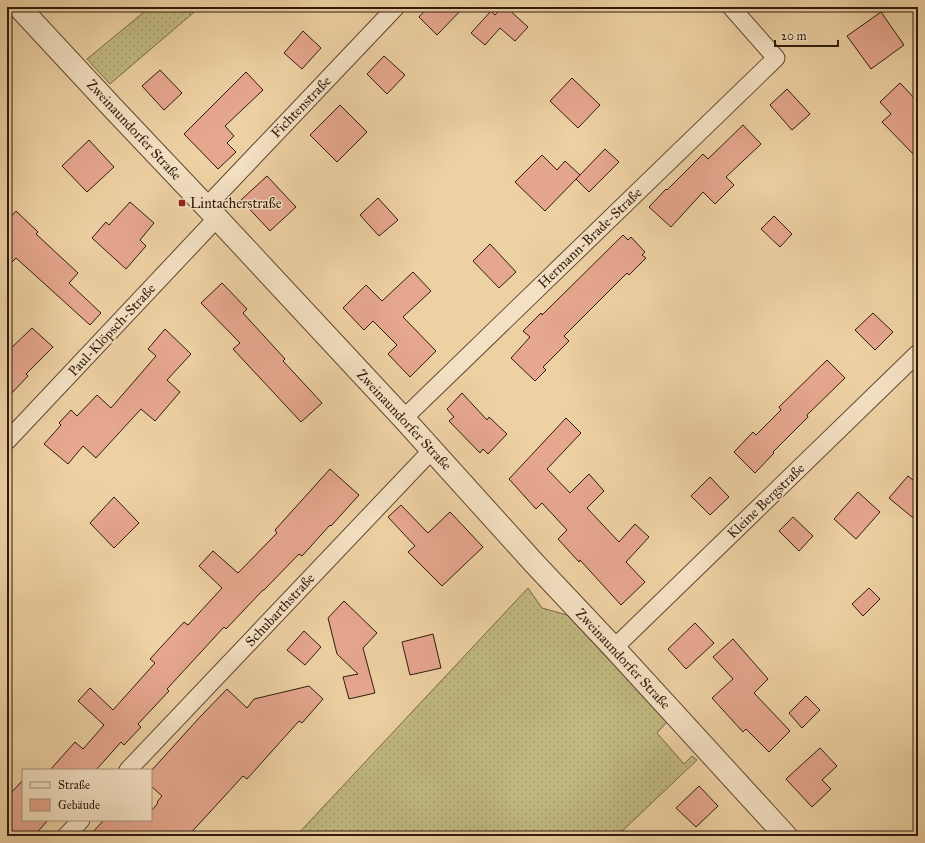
<svg xmlns="http://www.w3.org/2000/svg" width="925" height="843" viewBox="0 0 925 843" font-family="'IM FELL Great Primer',serif">
  <defs>
    <pattern id="grass-dots" width="8" height="8" patternUnits="userSpaceOnUse"><rect width="8" height="8" fill="#c1b980"/><path d="M2 2h.1M6 6h.1" fill="none" stroke="#a69e6d" stroke-width="1.8" stroke-linecap="round"/></pattern>
  </defs>
  <rect width="100%" height="100%" fill="#eed1a3"/>
  <filter id="stains"><feTurbulence type="fractalNoise" baseFrequency=".005" numOctaves="4"/><feColorMatrix values="0 0 0 0 .2 0 0 0 0 .09 0 0 0 0 .02 0 0 0 .5 -.17"/></filter>
  <radialGradient id="worn" r=".72"><stop offset=".6" stop-color="#630" stop-opacity="0"/><stop offset="1" stop-color="#630" stop-opacity=".3"/></radialGradient>
  <g fill="url(#grass-dots)" stroke="#786a48">
    <path d="M150 7H200L110 84 87 59Z"/>
    <path d="M528 588 542 608 567 615 667 722 657 733 684 764 692 756 697 760 617 836H296Z"/>
  </g>
  <g fill="#e6a78f" stroke="#301b0f">
    <path d="M428 7H464L437 35 419 17Z"/>
    <path d="M502 7H506L528 27 515 41 500 28 485 45 471 33 491 11 495 15Z"/>
    <path d="M881 12 904 45 871 69 847 36Z"/>
    <path d="M303 31 321 48 302 69 284 53Z"/>
    <path d="M384 56 405 75 387 94 367 74Z"/>
    <path d="M160 70 182 93 164 110 142 86Z"/>
    <path d="M246 72 263 90 225 126 234 136 227 143 236 152 218 169 184 134Z"/>
    <path d="M572 78 600 105 578 128 550 101Z"/>
    <path d="M900 83 918 102V159L882 122 891 114 880 102Z"/>
    <path d="M787 89 810 114 792 130 770 105Z"/>
    <path d="M340 105 367 132 337 162 310 135Z"/>
    <path d="M743 125 761 144 726 177 734 185 715 204 703 192 671 227 649 207 666 189 667 190 703 154 708 159Z"/>
    <path d="M89 140 114 167 87 192 62 166Z"/>
    <path d="M605 149 619 162 589 192 576 179Z"/>
    <path d="M542 155 557 170 565 161 580 175 545 211 515 182Z"/>
    <path d="M267 176 296 207 270 231 241 200Z"/>
    <path d="M378 198 398 220 379 236 360 215Z"/>
    <path d="M130 202 154 223 140 240 146 246 126 269 92 238 106 222 109 225Z"/>
    <path d="M16 211 38 232 36 234 78 273 69 283 101 313 90 325 16 258 7 267V221Z"/>
    <path d="M774 216 792 234 780 247 761 229Z"/>
    <path d="M623 235 628 240 631 237 645 252 642 255 646 258 629 275 627 273 564 336 569 341 543 367 546 370 535 381 511 358 530 337 523 331 541 313 542 315Z"/>
    <path d="M490 244 516 272 499 288 473 261Z"/>
    <path d="M413 272 431 291 403 317 436 351 410 377 388 354 397 345 373 321 364 330 343 308 366 285 382 301Z"/>
    <path d="M222 283 247 309 243 313 285 359 283 361 322 403 301 422 233 349 240 343 201 303Z"/>
    <path d="M873 313 893 332 875 350 855 330Z"/>
    <path d="M32 328 53 347 26 374 28 376 7 398V352Z"/>
    <path d="M165 329 191 354 167 380 180 392 155 421 141 409 96 458 83 446 68 464 44 444 61 425 59 423 71 410 77 416 97 395 111 408 156 356 148 349Z"/>
    <path d="M827 360 845 378 807 415 808 417 773 452 774 453 755 473 734 452 753 432 756 435 781 410 779 407Z"/>
    <path d="M462 393 487 420 489 417 507 434 488 454 483 449 480 453 449 421 454 417 447 409Z"/>
    <path d="M566 418 581 433 547 469 570 493 589 474 604 491 587 508 619 542 635 524 649 537 626 562 645 582 621 605 580 560 579 562 558 539 567 530 542 503 536 509 509 479Z"/>
    <path d="M330 469 359 495 331 526 330 525 302 556 299 554 264 590H263L226 629 224 627 167 689 169 691 138 724 141 727 124 745 121 742 96 770H50L75 742 83 749 104 725 78 701 90 688 113 710 155 663 150 659 184 622 188 625 222 588 199 566 213 551 238 573 277 533 275 530Z"/>
    <path d="M908 476 918 484V522L889 498Z"/>
    <path d="M710 477 729 497 710 515 691 496Z"/>
    <path d="M858 492 880 512 856 539 834 519Z"/>
    <path d="M114 497 139 523 114 548 90 523Z"/>
    <path d="M401 505 428 533 450 512 483 547 442 586 408 552 415 546 388 517Z"/>
    <path d="M793 517 813 536 799 551 779 531Z"/>
    <path d="M869 588 880 599 863 616 852 604Z"/>
    <path d="M344 601 377 633 363 648 375 693 349 699 343 677 358 674 337 654 328 618Z"/>
    <path d="M695 623 714 643 686 669 668 649Z"/>
    <path d="M304 631 321 647 305 665 287 650Z"/>
    <path d="M433 634 441 668 410 675 402 642Z"/>
    <path d="M733 639 768 679 754 693 790 731 769 752 746 729 743 732 712 698 733 679 713 657Z"/>
    <path d="M309 686 323 699 302 723 299 721 247 779 243 776 188 836H89L104 820H151V811L158 803 157 802 162 796 151 786V771L199 718 227 689 247 708 254 699Z"/>
    <path d="M806 696 820 710 802 728 789 713Z"/>
    <path d="M820 748 837 766 822 780 831 789 812 807 786 779Z"/>
    <path d="M23 780V820H48L34 836H7V797Z"/>
    <path d="M699 786 718 806 696 827 676 808Z"/>
  </g>
  <g fill="none" stroke-linecap="round" stroke-linejoin="round">
    <defs>
      <g id="minor">
        <path d="M206 207 396 7"/>
        <path d="M403 419 776 58 731 7"/>
        <path d="M7 441 217 218"/>
        <path d="M614 648 918 353"/>
        <path d="M128 770 432 450"/>
        <path d="M66 836 81 820"/>
      </g>
      <path id="tertiary" d="M19 7 110 105 217 218 404 419 534 563 614 648 786 836"/>
    </defs>
    <use href="#minor" stroke="#604834" stroke-width="19"/>
    <use href="#tertiary" stroke="#604834" stroke-width="24"/>
    <use href="#minor" stroke="#f4e1c3" stroke-width="17"/>
    <use href="#tertiary" stroke="#f4e1c3" stroke-width="22"/>
  </g>
  <rect fill="#8f2418" stroke="#f4e1c3" stroke-width="1.5" x="178" y="199" width="8" height="8" rx="2"/>
  <g text-anchor="middle" dominant-baseline="central" stroke-width="3" stroke-linejoin="round" paint-order="stroke">
    <g font-size="14" fill="#301b0f" stroke="#f4e1c3">
      <text transform="translate(301 107) rotate(-46)">Fichtenstraße</text>
      <text transform="translate(134 130) rotate(47)">Zweinaundorfer Straße</text>
      <text transform="translate(590 238) rotate(-44)">Hermann-Brade-Straße</text>
      <text transform="translate(112 330) rotate(-47)">Paul-Klöpsch-Straße</text>
      <text transform="translate(404 420) rotate(47)">Zweinaundorfer Straße</text>
      <text transform="translate(766 501) rotate(-44)">Kleine Bergstraße</text>
      <text transform="translate(280 610) rotate(-47)">Schubarthstraße</text>
      <text transform="translate(623 659) rotate(47)">Zweinaundorfer Straße</text>
    </g>
    <g font-size="14" fill="#301b0f" stroke="#f4e1c3" text-anchor="start">
      <text x="190" y="203">Lintacherstraße</text>
    </g>
  </g>
  <rect width="925" height="843" fill="none" stroke="#eed1a3" stroke-width="24"/>
  <rect x="8" y="8" width="909" height="827" fill="none" stroke="#301b0f" stroke-width="2"/>
  <rect x="12" y="12" width="901" height="819" fill="none" stroke="#301b0f"/>
  <rect x="22" y="769" width="130" height="52" fill="#f4e1c3" stroke="#a6927b"/>
  <rect x="30" y="782" width="20" height="6" fill="#f4e1c3" stroke="#a6927b"/>
  <text x="58" y="789" font-size="12" fill="#301b0f">Straße</text>
  <rect x="30" y="799" width="20" height="12" fill="#e6a78f" stroke="#a6927b"/>
  <text x="58" y="809" font-size="12" fill="#301b0f">Gebäude</text>
  <path d="M775 40v6h63v-6" fill="none" stroke="#301b0f" stroke-width="2"/>
  <text x="781" y="40" font-size="12" fill="#301b0f" stroke="#f4e1c3" stroke-width="3" paint-order="stroke">20 m</text>
  <rect width="100%" height="100%" filter="url(#stains)"/>
  <rect width="100%" height="100%" fill="url(#worn)"/>
</svg>
